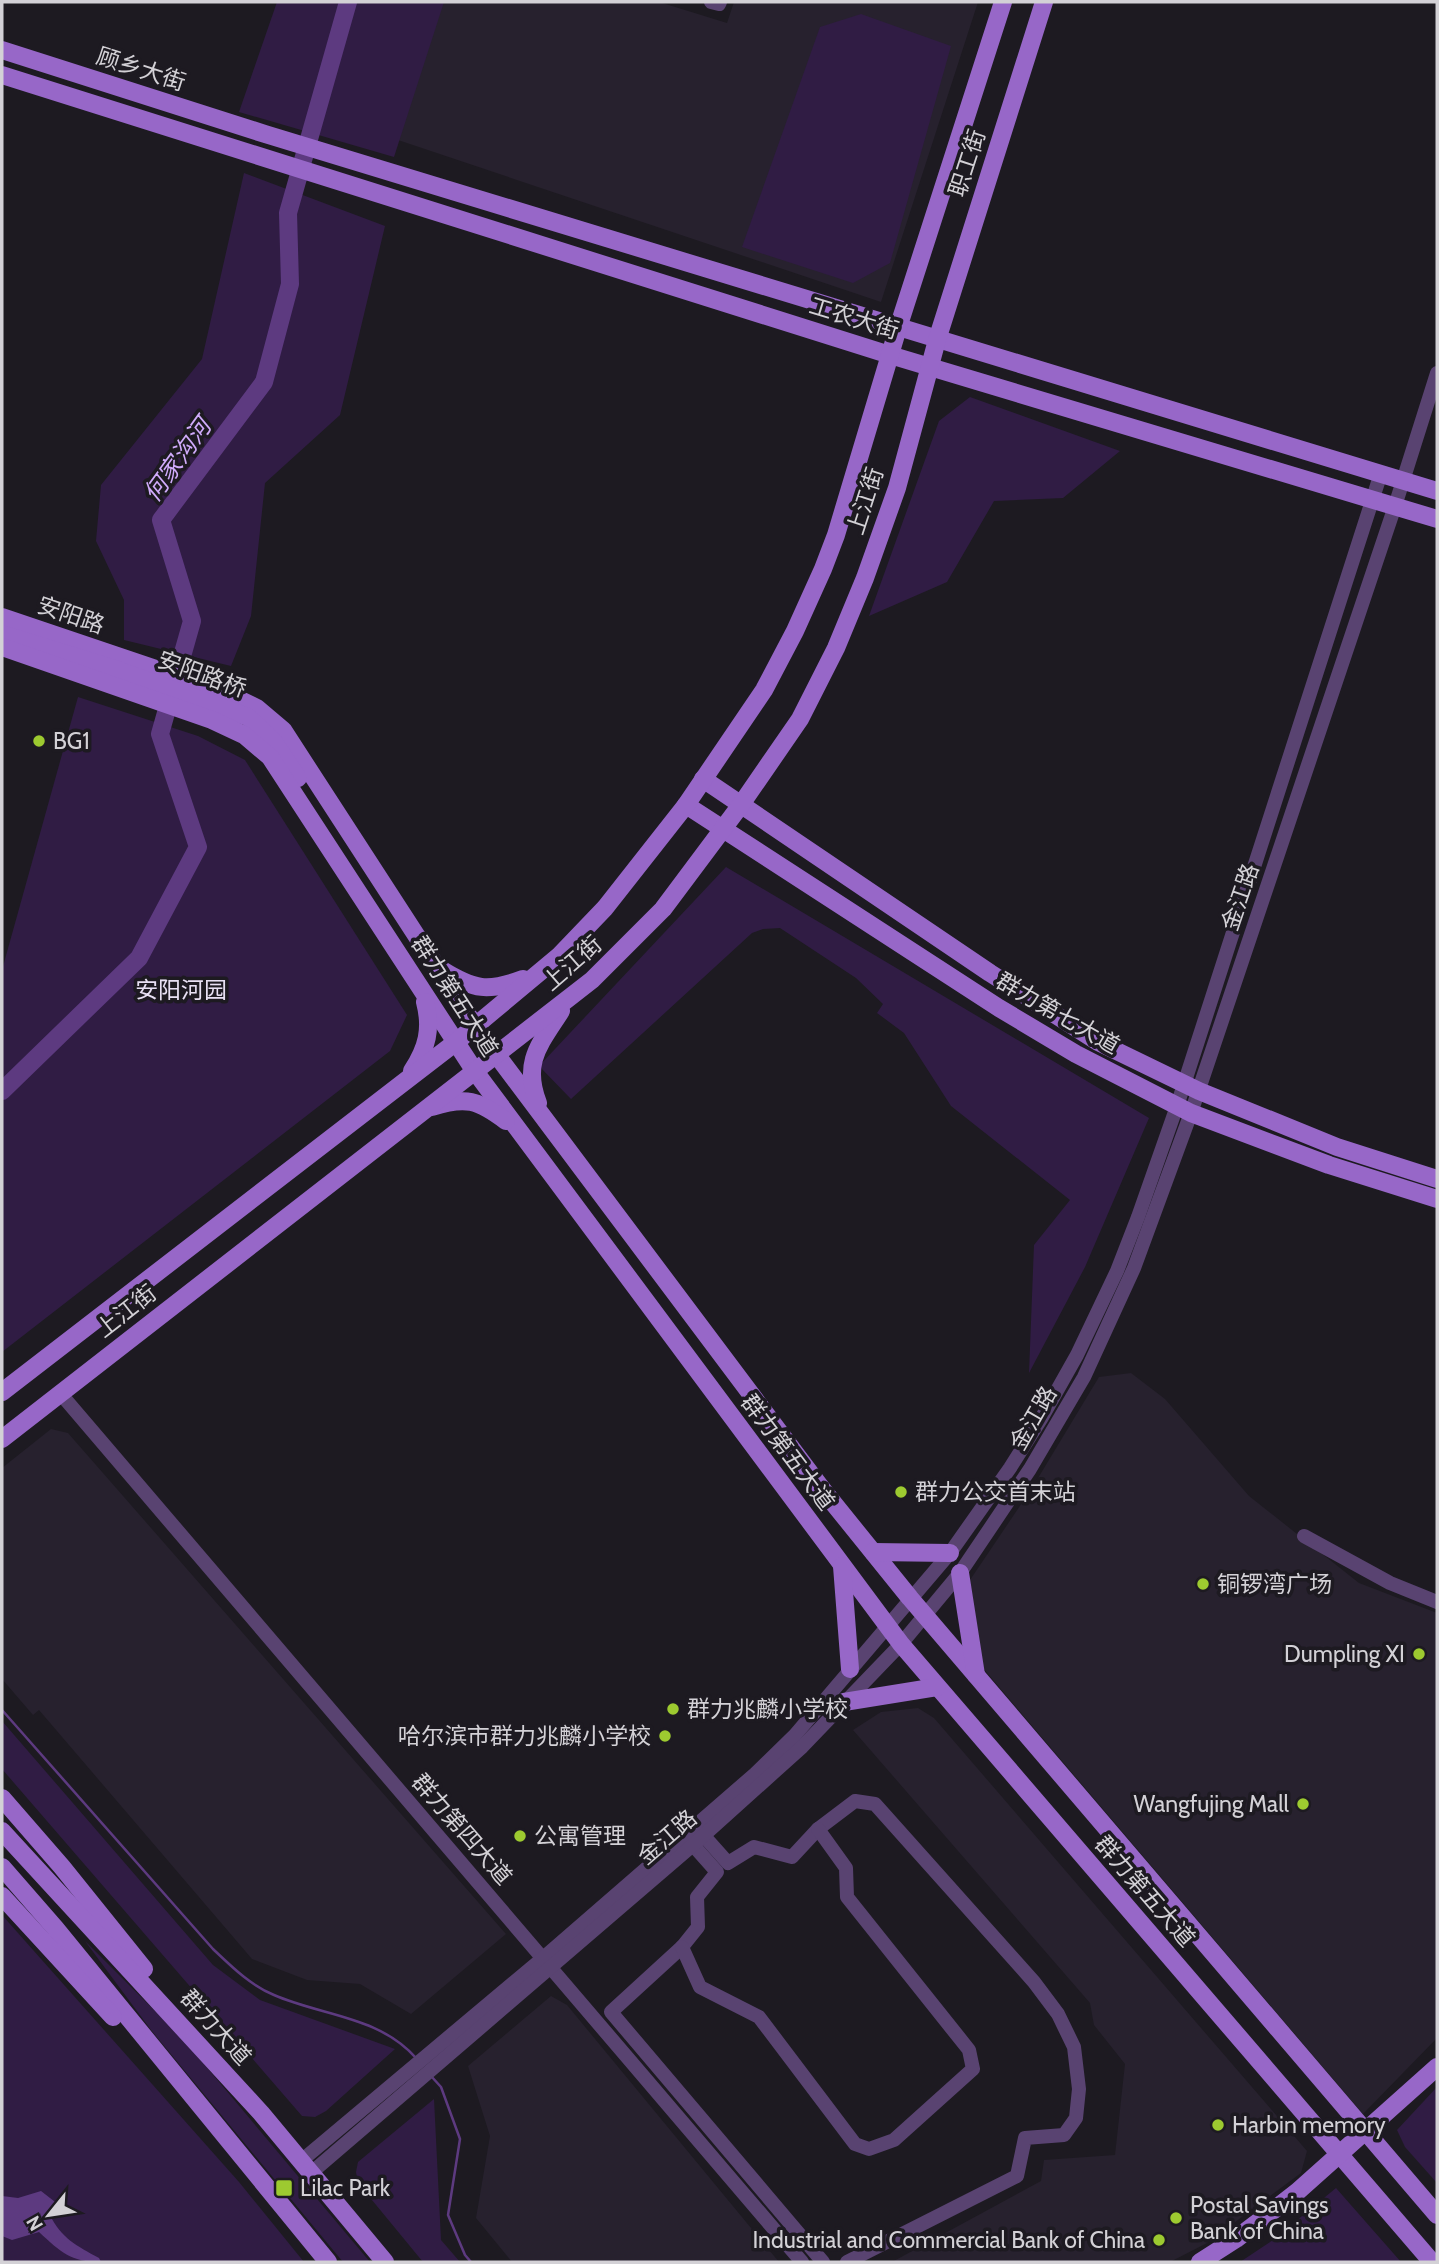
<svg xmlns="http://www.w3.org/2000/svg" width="1439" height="2264" viewBox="0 0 1439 2264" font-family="Cabin,'Noto Sans SC',sans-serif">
  <rect width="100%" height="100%" fill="#1d1a21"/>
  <g fill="#27212e">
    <path d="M442 2H659L727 23 734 2H978L881 302 398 140Z"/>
    <path d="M1131 1373 1165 1399 1249 1496 1359 1583 1437 1613V2038L1363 2114 982 1667 970 1580 1032 1488 1099 1377Z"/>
    <path d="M51 1429 68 1433 506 1934 411 2014 360 1984 307 1980 252 1959 39 1710 33 1715 2 1679V1468Z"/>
    <path d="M918 1708 934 1718 1307 2151 1301 2173 1207 2243 1170 2262H892L1041 2181 1044 2160 1115 2155 1125 2064 1094 2025 1090 2003 853 1730 881 1712Z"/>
    <path d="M551 1996 567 2005 779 2262H512L476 2218 490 2136 468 2066Z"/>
  </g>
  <g fill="#301c44">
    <path d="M277 2H444L394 157 239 112Z"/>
    <path d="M861 14 951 46 890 263 853 283 742 247 820 27Z"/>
    <path d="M244 173 385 226 340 415 265 483 251 616 231 666 124 640V600L96 541 101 485 202 359Z"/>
    <path d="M970 397 1120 451 1063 498 994 501 947 582 869 616 939 421Z"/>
    <path d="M78 697 198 736 245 760 407 1015 390 1051 2 1352V970Z"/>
    <path d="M726 867 1149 1118 1085 1267 1029 1373 1034 1245 1070 1200 951 1106 904 1033 877 1013 883 1004 856 978 780 928 763 929 752 933 571 1099 539 1066Z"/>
    <path d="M2 1721 213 1965 260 2000 395 2049 326 2111 315 2117 302 2116 2 1769Z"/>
    <path d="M2 1915 239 2182 304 2262H2Z"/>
    <path d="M85 1941 166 2022 204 2064 370 2262H343L151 2030Z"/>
    <path d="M1437 2087V2183L1405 2147 1397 2130Z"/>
    <path d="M434 2099 441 2240 460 2262H423L358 2183 356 2172 358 2162Z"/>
    <path d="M1336 2188 1401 2262H1240L1273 2240Z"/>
  </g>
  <path fill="#5d3a80" d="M41 2191 59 2205 50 2215C61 2238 77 2246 99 2258L101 2262C70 2262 61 2252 39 2232L12 2240 2 2236V2196L18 2198Z"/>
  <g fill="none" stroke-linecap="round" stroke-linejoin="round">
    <g stroke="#5d3a80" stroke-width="2.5">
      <path d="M2 1710 213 1949C232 1967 250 1985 274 1995 322 2016 379 2016 416 2058"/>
      <path d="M431 2076 441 2087 460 2139 448 2215 465 2255 471 2262"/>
    </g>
    <path stroke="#5d3a80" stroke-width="18" d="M2 1091 139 958 198 847 160 734 192 621 161 520 264 382 290 284 288 213 348 2"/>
    <g stroke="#594371" stroke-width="14">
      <path d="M711 2 719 4 720 2"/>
      <path d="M60 1393 802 2262"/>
      <path d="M1304 1536 1390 1583 1437 1602"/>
      <path d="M703 1835 728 1863 754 1847 792 1857 818 1829 855 1801 875 1804 1034 1982 1058 2014 1074 2047 1079 2089 1076 2118 1064 2135 1025 2138 1017 2176 847 2262"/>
      <path d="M693 1845 717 1872 697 1897 698 1927 682 1947 611 2012 823 2262"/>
      <path d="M682 1947 700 1987 759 2017 855 2144 869 2149 894 2140 973 2069 969 2050 847 1897 846 1868 818 1829"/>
      <path d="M301 2161 543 1958 755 1774 795 1735 950 1553 1010 1468 1041 1419 1077 1355 1117 1271 1138 1217 1177 1106 1381 473"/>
      <path d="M311 2173 693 1845 802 1747 901 1644 960 1573 1030 1469 1084 1377 1134 1268 1191 1113 1395 506 1437 373"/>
    </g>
    <g stroke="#9767c8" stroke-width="18">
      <path d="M2 50 265 134 1437 491"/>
      <path d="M2 75 890 355 1437 519"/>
      <path d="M2 617 224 692 257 708 283 730 475 1026 822 1489 910 1598 1437 2215"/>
      <path d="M2 634 112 668 248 717 274 742 298 778"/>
      <path d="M2 647 212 720 244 735 270 757 474 1070 901 1644 1432 2262"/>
      <path d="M703 779 990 973 1098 1042 1199 1091 1337 1147 1437 1179"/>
      <path d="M686 805 999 1008 1076 1054 1191 1113 1329 1165 1437 1199"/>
      <path d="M442 970C474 990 488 992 523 979"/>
      <path d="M412 1071C427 1048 432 1029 425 1002"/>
      <path d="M538 1103C522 1062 540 1044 561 1011"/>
      <path d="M432 1107C466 1096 478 1100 506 1121"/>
      <path d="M2 1392 456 1042 559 956 605 908 686 805 764 690 795 631 823 569 836 535 898 328 1003 2"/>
      <path d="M2 1439 592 980 663 909 740 806 800 719 836 648 865 578 897 488 937 340 1044 2"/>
      <path d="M873 1552 950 1553"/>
      <path d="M842 1566 850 1669"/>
      <path d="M960 1573 976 1675"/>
      <path d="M844 1702 937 1687"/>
      <path d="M2 1798 62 1867 144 1969"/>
      <path d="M2 1831 261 2113 385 2262"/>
      <path d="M2 1867 56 1929 328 2262"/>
      <path d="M2 1896 113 2017"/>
      <path d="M1200 2262 1236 2239 1297 2192 1437 2067"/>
    </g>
  </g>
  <g fill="#9dca30" stroke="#1d1a21" stroke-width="2.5">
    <circle cx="39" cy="741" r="7"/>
    <circle cx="901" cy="1492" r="7"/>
    <circle cx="1203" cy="1584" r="7"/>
    <circle cx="1419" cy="1654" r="7"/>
    <circle cx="673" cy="1709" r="7"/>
    <circle cx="665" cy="1736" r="7"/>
    <circle cx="1303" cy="1804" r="7"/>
    <circle cx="520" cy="1836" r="7"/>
    <circle cx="1218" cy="2125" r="7"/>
    <rect x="275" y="2179" width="18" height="18" rx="3.5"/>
    <circle cx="1176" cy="2218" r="7"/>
    <circle cx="1159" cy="2240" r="7"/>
  </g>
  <g text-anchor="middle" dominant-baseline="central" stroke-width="7" stroke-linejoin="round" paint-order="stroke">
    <g font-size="23" fill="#d3d1d6" stroke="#1d1a21">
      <text transform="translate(141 69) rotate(18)">顾乡大街</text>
      <text transform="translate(967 163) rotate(-72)">职工街</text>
      <text transform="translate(854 318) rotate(17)">工农大街</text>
      <text transform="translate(865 501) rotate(-72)">上江街</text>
      <text transform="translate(71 615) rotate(19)">安阳路</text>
      <text transform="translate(202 674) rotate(20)">安阳路桥</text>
      <text transform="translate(1240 897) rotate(-71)">金江路</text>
      <text transform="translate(572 963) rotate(-41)">上江街</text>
      <text transform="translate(455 996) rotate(57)">群力第五大道</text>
      <text transform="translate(1058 1013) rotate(30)">群力第七大道</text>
      <text transform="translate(126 1311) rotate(-38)">上江街</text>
      <text transform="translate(1033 1418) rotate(-60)">金江路</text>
      <text transform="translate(788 1452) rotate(53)">群力第五大道</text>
      <text transform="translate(462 1829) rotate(49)">群力第四大道</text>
      <text transform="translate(667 1837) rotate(-41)">金江路</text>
      <text transform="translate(1145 1891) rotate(49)">群力第五大道</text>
      <text transform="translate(216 2027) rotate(48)">群力大道</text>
    </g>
    <g font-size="23" fill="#d3d1d6" stroke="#1d1a21" text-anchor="start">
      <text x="53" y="741">BG1</text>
      <text x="915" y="1492">群力公交首末站</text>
      <text x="1217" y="1584">铜锣湾广场</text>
      <text x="1405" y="1654" text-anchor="end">Dumpling XI</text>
      <text x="687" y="1709">群力兆麟小学校</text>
      <text x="651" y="1736" text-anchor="end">哈尔滨市群力兆麟小学校</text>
      <text x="1289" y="1804" text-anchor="end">Wangfujing Mall</text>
      <text x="534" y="1836">公寓管理</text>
      <text x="1232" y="2125">Harbin memory</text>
      <text x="300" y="2188">Lilac Park</text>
      <text x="1190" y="2205">Postal Savings<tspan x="1190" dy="26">Bank of China</tspan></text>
      <text x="1145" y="2240" text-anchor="end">Industrial and Commercial Bank of China</text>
    </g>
    <g font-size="23" fill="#e8e0f4" stroke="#1d1a21">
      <text x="181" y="990">安阳河园</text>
    </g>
    <g font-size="24" font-style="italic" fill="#d0abfb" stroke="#1d1a21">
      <text transform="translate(177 460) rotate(-54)">何家沟河</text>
    </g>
  </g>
  <rect width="1439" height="2264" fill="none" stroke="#d3d1d6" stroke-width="7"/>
  <g transform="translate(49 2215) rotate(240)" stroke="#1d1a21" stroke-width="5" paint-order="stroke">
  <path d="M0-5L12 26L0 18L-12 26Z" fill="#d3d1d6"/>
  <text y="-10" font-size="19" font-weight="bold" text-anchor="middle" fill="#d3d1d6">N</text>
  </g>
</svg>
